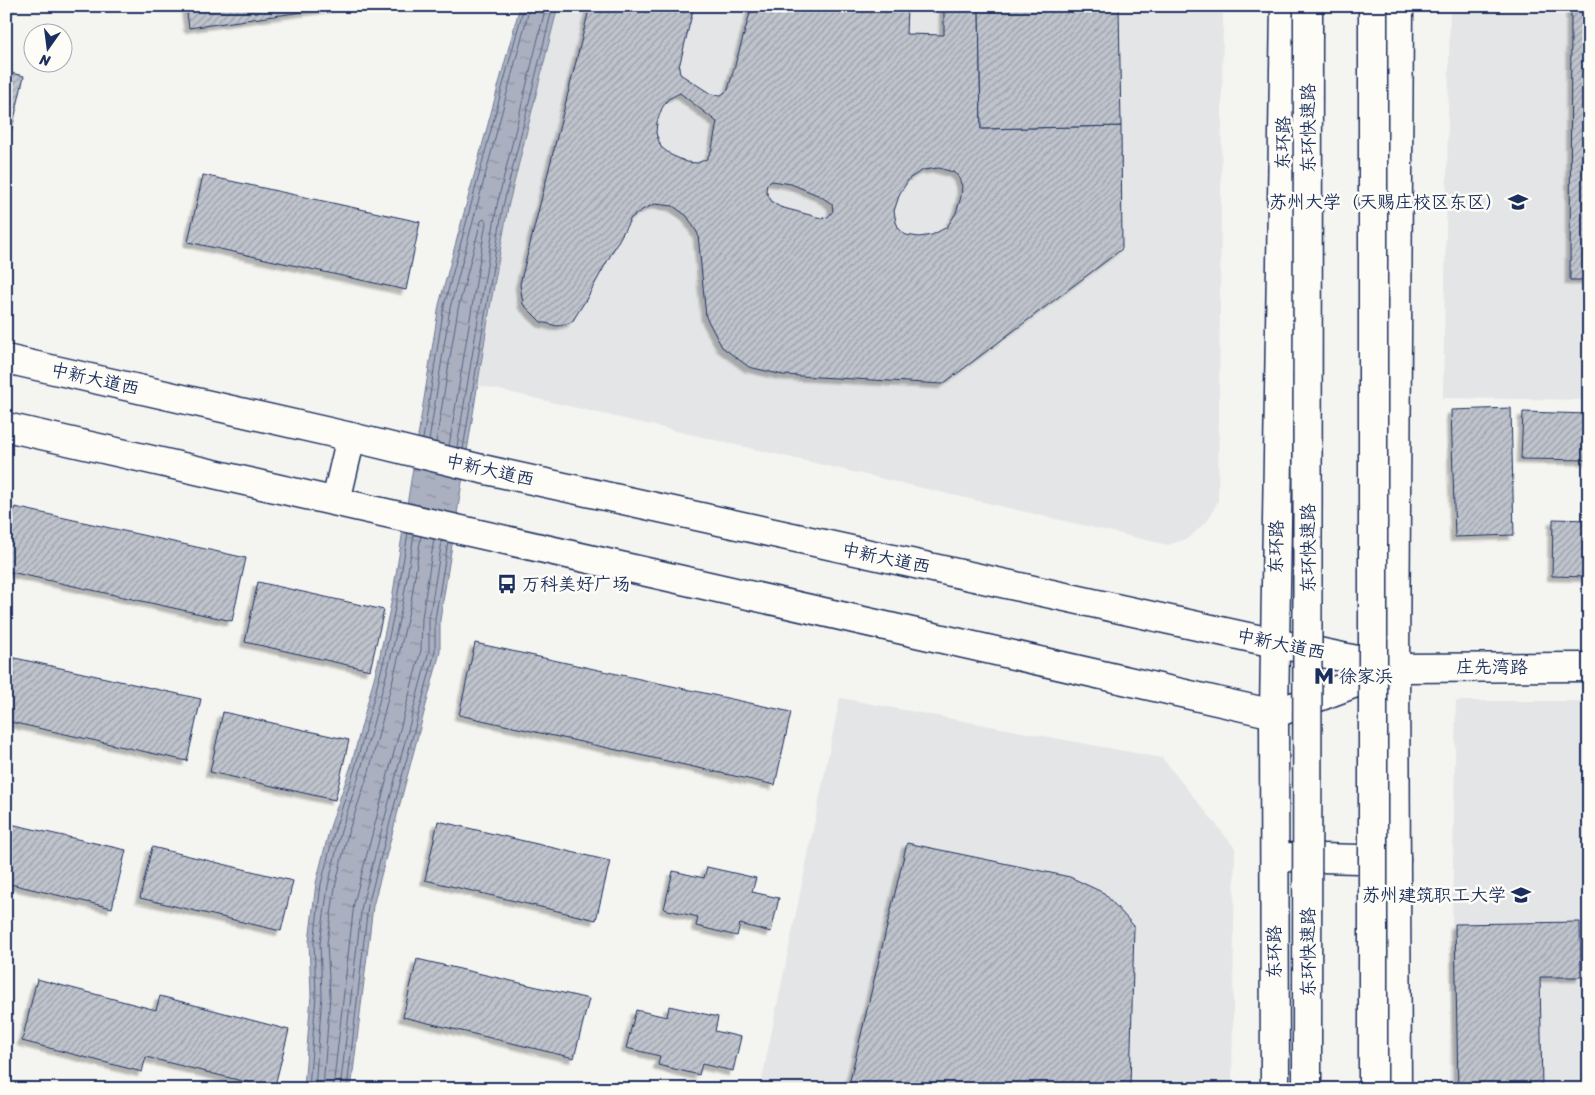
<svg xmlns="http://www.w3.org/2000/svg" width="1595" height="1095" viewBox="0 0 1595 1095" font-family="Sriracha,'LXGW WenKai TC',sans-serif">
  <defs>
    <pattern id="water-ripples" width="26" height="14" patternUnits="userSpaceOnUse" patternTransform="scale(1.25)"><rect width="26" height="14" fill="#aab0bf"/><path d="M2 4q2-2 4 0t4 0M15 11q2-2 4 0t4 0" fill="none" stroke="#8a909e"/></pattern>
    <pattern id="building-hatch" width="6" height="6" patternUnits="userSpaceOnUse" patternTransform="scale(1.25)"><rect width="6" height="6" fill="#bfc3cc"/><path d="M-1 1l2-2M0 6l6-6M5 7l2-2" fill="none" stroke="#9a9fa9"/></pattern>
    <filter id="shadow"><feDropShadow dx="-4.5" dy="4.5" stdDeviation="1" flood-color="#0004"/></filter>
  </defs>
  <rect width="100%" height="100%" fill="#f4f4f1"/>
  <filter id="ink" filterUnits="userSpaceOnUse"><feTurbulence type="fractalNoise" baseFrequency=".02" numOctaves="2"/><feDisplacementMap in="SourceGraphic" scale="10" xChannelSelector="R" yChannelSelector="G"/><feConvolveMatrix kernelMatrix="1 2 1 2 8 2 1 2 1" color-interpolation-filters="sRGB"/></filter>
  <g filter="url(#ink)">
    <g fill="#e4e5e6">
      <path d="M558 6H1223L1218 501 1208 520 1189 538 1168 545 478 385 508 207Z"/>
      <path d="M1450 6H1589V400L1443 398Z"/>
      <path d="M840 698 1162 758 1235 848 1232 1089H760Z"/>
      <path d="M1456 701H1589V1089H1449Z"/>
    </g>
    <path fill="url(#water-ripples)" stroke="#717c98" d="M520 6H558L508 207 489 314 440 620V652L373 906 351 1089H304L311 995 309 942 316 883 330 827 351 766 379 659 392 599 439 305Z"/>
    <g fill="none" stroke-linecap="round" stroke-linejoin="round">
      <g stroke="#546385" stroke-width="1">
        <path d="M423 439 444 306 524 6"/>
        <path d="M429 441 450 308 530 6"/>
        <path d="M436 442 458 309 481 221 484 219 486 222 449 446"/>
        <path d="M457 447 497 205 546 6"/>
        <path d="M463 449 503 206 553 6"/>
        <path d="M309 1089 316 995 314 943 321 884 335 829 355 768 384 660 397 599 408 533"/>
        <path d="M315 1089 322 995 320 943 328 886 341 831 361 769 390 661 403 601 414 535"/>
        <path d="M323 1089 330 995 327 943 335 887 348 833 369 772 397 663 411 602 421 536"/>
        <path d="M333 1089 354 903 421 650 422 618 434 539"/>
        <path d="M340 1089 362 904 429 651V619L442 541"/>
        <path d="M347 1089 368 905 435 652V619L448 542"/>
      </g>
    </g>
    <g fill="url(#building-hatch)" stroke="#1b2f5e" fill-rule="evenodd" filter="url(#shadow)">
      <path d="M6 6H14L9 30 6 29Z"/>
      <path d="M186 6H345L189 28Z"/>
      <path d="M590 6H694L679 67 680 74 711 94 721 95 728 90 752 6H907L906 34 944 35V6H979L981 129 1121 126 1122 249 943 384 783 375 749 367 722 347 706 317 698 234 687 216 673 206 655 204 642 210 631 218 587 298 572 322 557 326 541 322 523 304 520 284ZM680 93 717 122 712 149 707 159 697 163 687 162 671 155 661 147 656 133 657 122 662 108 668 99ZM939 168 953 172 958 176 962 186 961 197 956 213 947 227 932 235 919 237 906 235 899 229 896 222 894 211 900 193 910 178 923 170ZM772 181 791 184 820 196 832 204 833 211 828 217 821 218 780 207 772 202 766 191 767 184Z"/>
      <path d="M979 6H1119L1121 126 981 129Z"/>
      <path d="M1571 6H1589V280H1570Z"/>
      <path d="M6 72 24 76 13 124 6 122Z"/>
      <path d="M6 122 13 124 6 154Z"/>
      <path d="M203 175 420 222 406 290 188 242Z"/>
      <path d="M1511 408 1514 535 1455 537 1451 410Z"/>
      <path d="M1523 412 1589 414V460L1521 459Z"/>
      <path d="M15 507 246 558 232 621 6 571V546Z"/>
      <path d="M1553 519 1589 520V577L1552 576Z"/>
      <path d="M258 582 384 610 370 670 245 642Z"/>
      <path d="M475 643 791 712 775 785 459 715Z"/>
      <path d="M6 656 201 699 187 761 6 721Z"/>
      <path d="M223 712 349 740 335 800 210 772Z"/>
      <path d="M438 821 610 861 596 920 425 880Z"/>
      <path d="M6 823 126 850 112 908 6 883Z"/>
      <path d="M907 843 1070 877 1104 893 1134 926 1130 1089H848Z"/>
      <path d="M152 847 293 881 281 931 140 898Z"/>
      <path d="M707 867 756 878 752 892 779 898 771 932 740 924 737 936 696 926 698 917 664 909 673 871 704 878Z"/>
      <path d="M1580 922 1581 977H1540L1542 1089H1458L1455 924Z"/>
      <path d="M417 959 589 999 574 1058 403 1017Z"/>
      <path d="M37 979 156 1010 160 996 289 1030 274 1089 146 1057 142 1072 22 1041Z"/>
      <path d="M669 1006 718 1017 715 1031 741 1037 733 1071 702 1064 699 1075 658 1065 660 1056 626 1048 636 1010 667 1017Z"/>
    </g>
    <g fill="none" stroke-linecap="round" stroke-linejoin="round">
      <defs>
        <path id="tertiary" d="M1395 668 1589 667"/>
        <g id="primary">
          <path d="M6 359 351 437 482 469 1275 643 1395 668"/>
          <path d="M6 427 1274 714 1395 668"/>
          <path d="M336 501 351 437"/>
          <path d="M1283 857 1396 860"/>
          <path d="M1275 1089 1274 714 1285 6"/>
          <path d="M1397 1089 1395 668 1399 6"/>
        </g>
      </defs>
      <use href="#tertiary" stroke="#1b2f5e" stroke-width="31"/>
      <use href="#primary" stroke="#1b2f5e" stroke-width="31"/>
      <use href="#tertiary" stroke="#fdfcf7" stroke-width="28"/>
      <use href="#primary" stroke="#fdfcf7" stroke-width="28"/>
      <defs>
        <g id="trunk-bridge">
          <path d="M1373 6V1089"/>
          <path d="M1307 1089 1308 6"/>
        </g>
      </defs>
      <use href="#trunk-bridge" stroke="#1b2f5e" stroke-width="31" stroke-linecap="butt"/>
      <use href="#trunk-bridge" stroke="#fdfcf7" stroke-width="28"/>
    </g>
  </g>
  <defs>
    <symbol id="university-bare" viewBox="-9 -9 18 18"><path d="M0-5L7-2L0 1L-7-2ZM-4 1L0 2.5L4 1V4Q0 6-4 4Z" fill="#1b2f5e" stroke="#fdfcf7" stroke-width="2.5" paint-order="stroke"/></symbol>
    <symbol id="bus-bare" viewBox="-9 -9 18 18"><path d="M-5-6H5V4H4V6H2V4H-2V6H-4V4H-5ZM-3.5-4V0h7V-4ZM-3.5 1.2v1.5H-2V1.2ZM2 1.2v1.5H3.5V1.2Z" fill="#1b2f5e" stroke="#fdfcf7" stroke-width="2.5" paint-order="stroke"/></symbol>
    <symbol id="metro-bare" viewBox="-9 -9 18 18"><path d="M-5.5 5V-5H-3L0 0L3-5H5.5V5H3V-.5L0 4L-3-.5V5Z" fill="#1b2f5e" stroke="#fdfcf7" stroke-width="2.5" paint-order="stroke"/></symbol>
  </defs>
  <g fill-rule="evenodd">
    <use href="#university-bare" x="1504" y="188" width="28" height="28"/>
    <use href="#bus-bare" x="493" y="570" width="28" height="28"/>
    <use href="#metro-bare" x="1310" y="662" width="28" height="28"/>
    <use href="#university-bare" x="1507" y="881" width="28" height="28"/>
  </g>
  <g text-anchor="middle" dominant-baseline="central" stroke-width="5" stroke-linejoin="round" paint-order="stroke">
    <g font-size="18" fill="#1b2f5e" stroke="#fdfcf7">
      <text transform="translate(1308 128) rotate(-90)">东环快速路</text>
      <text transform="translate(1283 143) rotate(-89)">东环路</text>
      <text transform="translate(95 379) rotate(13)">中新大道西</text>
      <text transform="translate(490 470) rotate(13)">中新大道西</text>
      <text transform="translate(1276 547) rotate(-89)">东环路</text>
      <text transform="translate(1308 548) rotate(-90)">东环快速路</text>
      <text transform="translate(886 558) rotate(12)">中新大道西</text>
      <text transform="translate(1281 644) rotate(12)">中新大道西</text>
      <text x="1492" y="667">庄先湾路</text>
      <text transform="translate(1274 952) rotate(-90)">东环路</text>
      <text transform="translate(1308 952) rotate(-90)">东环快速路</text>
    </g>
    <g font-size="18" fill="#1b2f5e" stroke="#fdfcf7" text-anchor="end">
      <text x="1503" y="202">苏州大学（天赐庄校区东区）</text>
      <text x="522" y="584" text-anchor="start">万科美好广场</text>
      <text x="1339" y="676" text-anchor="start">徐家浜</text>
      <text x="1506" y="895">苏州建筑职工大学</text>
    </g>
  </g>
  <rect width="1595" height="1095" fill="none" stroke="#fdfcf7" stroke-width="25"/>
  <rect x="12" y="12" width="1570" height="1070" fill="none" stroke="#1b2f5e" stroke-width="2" filter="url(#ink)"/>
  <g transform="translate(48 48) rotate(194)"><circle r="24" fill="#fdfcf7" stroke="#a3aaba"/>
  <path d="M0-4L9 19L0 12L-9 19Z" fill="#1b2f5e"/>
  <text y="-8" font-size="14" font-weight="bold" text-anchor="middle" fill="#1b2f5e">N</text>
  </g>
</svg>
